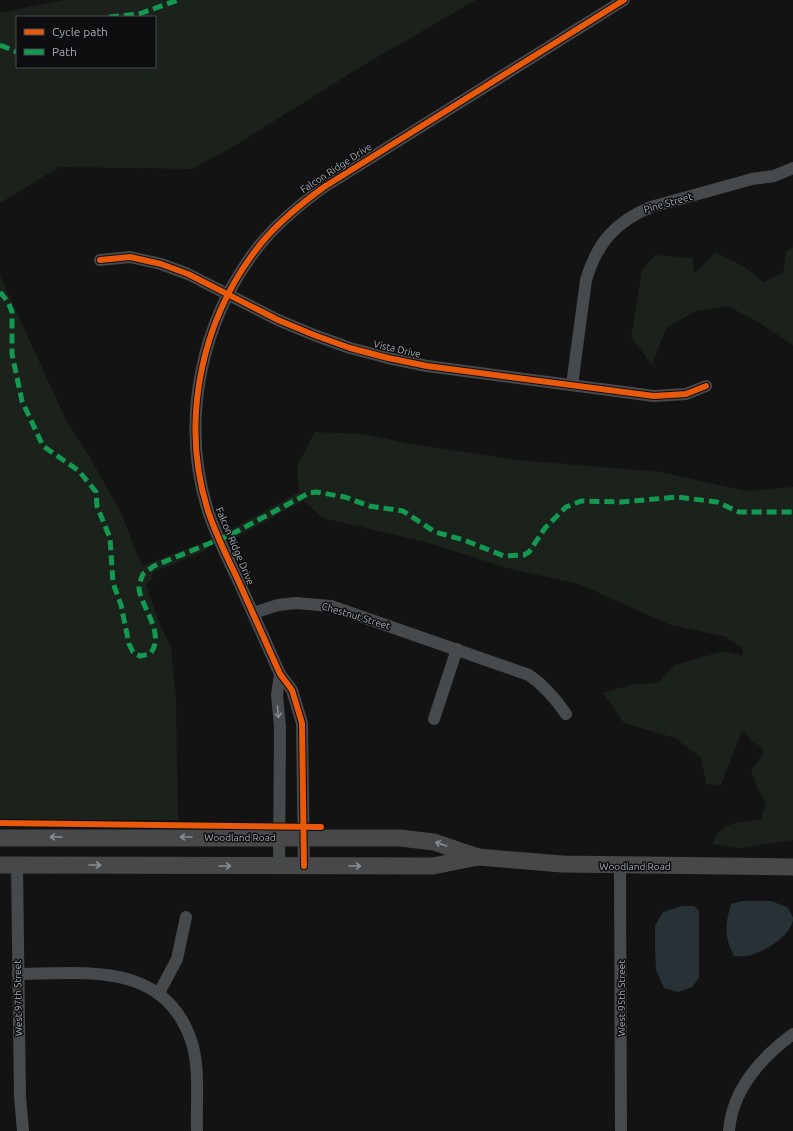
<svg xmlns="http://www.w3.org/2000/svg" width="793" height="1131" viewBox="0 0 793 1131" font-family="Ubuntu,sans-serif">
  <rect width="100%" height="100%" fill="#131313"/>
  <g fill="#1b211b" fill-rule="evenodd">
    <path d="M63 0H476L362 66 234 146 192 169 59 167 0 203V13ZM17 17H155V67H17Z"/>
    <path d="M793 247V345L758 322 728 306 696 311 666 328 652 365 631 337 642 270 655 255 693 258 694 274 715 252 748 269 763 282 783 273 786 252Z"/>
    <path d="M0 276 66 420 92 461 121 513 142 566 204 542 207 550 152 573 153 578 146 585 161 627 171 647 176 698 178 820H0Z"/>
    <path d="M315 432 362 434 412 444 518 460 661 472 745 491 793 487V840L740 848 712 844C722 820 740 823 761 819L766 802 758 790 751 770 763 755 762 747 754 743 742 731 721 785 706 784 701 758 675 738 624 723 603 693 634 684 658 683 675 665 724 651 743 656 742 648 726 637 668 624 579 584 514 570 425 542 323 518 303 501 229 541 225 533 299 492 297 466Z"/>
  </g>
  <g fill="#283236">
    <path d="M742 901H771L787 907C789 910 792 914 793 918 793 936 761 954 747 956 743 957 738 956 734 956 724 936 725 926 731 904Z"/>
    <path d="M682 906H694L699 911V978L692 987 678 992 664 988 656 970 655 948V926L663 912Z"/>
  </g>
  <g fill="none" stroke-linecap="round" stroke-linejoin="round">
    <g stroke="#474a4c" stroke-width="12">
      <path d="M100 260 130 257 161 264 188 274 278 320 314 335 350 348 388 358 427 366 654 396 686 394 706 386"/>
      <path d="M572 385 586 280C597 243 615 222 651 207L752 179 774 176 793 168"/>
      <path d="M253 613 278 605 296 603 331 606 529 675C545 686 555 698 566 714"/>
      <path d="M434 719 457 649"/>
      <path d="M17 865 20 1097 23 1131"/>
      <path d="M279 866 280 727 277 695 280 674"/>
      <path d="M304 866 302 723 292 690 280 674C266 643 252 611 238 580 227 557 216 535 208 511 179 419 202 315 263 241 281 220 302 203 324 187L624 0"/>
      <path d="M620 866 621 1131"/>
      <path d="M18 974C86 973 166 961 192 1043 200 1070 196 1102 197 1131"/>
      <path d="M159 993 177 959 186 917"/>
      <path d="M729 1131C732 1090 762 1057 793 1034"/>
    </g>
    <g stroke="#46484a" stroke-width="17">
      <path d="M0 838H400L434 842 478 857 562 864 793 867"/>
      <path d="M0 865 433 866 478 857"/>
    </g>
    <g stroke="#139951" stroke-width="5" stroke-dasharray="10 5" stroke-linecap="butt">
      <path d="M109 17 139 14 178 0"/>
      <path d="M0 45 17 52"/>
      <path d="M0 292 8 302 12 312V354L22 401 43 446 79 471 96 492 97 506 110 538 113 583 121 605 129 644 133 652 140 656 150 654C166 635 142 608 139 589 139 584 141 579 143 574L154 566 230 535 309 493 316 492 345 497 369 506 403 511 435 532 464 540 504 556 524 555 529 552 545 528 566 507 581 501 622 502 677 497 717 502 739 512H793"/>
    </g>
    <defs>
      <g id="cycleway">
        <path d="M100 260 130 257 161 264 188 274 278 320 314 335 350 348 388 358 427 366 654 396 686 394 706 386"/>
        <path d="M0 823 321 827"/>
        <path d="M304 866 302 723 292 690 280 674C266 643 252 611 238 580 227 557 216 535 208 511 179 419 202 315 263 241 281 220 302 203 324 187L624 0"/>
      </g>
    </defs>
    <use href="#cycleway" stroke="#0d0d0f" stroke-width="8"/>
    <use href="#cycleway" stroke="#e8590c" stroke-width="6"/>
  </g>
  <defs><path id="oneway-shaft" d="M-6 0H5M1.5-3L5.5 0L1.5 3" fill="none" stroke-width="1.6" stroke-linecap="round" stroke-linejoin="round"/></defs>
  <use stroke="#878f95" href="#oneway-shaft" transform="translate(278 712) rotate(85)"/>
  <g stroke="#878e94">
    <use href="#oneway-shaft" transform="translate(56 837) rotate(180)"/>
    <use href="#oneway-shaft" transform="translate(186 837) rotate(180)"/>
    <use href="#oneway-shaft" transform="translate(441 844) rotate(-161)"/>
    <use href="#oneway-shaft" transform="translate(95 865)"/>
    <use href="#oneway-shaft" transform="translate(225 866)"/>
    <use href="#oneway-shaft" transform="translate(355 866)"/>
  </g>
  <g text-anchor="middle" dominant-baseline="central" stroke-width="3" stroke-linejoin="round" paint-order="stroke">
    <g font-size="10" fill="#a3acb4" stroke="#0d0d0f">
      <text transform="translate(336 168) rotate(-33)">Falcon Ridge Drive</text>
      <text transform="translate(668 203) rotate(-16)">Pine Street</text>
      <text transform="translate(397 349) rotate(13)">Vista Drive</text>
      <text transform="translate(235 546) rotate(67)">Falcon Ridge Drive</text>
      <text transform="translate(356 616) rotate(17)">Chestnut Street</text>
      <text x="240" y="837">Woodland Road</text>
      <text x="635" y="866">Woodland Road</text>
      <text transform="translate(18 998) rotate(-91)">West 97th Street</text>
      <text transform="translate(621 998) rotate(-90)">West 95th Street</text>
    </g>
  </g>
  <rect x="16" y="16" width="140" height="52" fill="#0d0d0f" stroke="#494d51"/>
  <rect x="24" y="29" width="20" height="6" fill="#e8590c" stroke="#494d51"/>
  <text x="52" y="36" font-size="12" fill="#a3acb4">Cycle path</text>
  <rect x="24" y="49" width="20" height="6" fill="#139951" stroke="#494d51"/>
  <text x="52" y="56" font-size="12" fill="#a3acb4">Path</text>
</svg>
